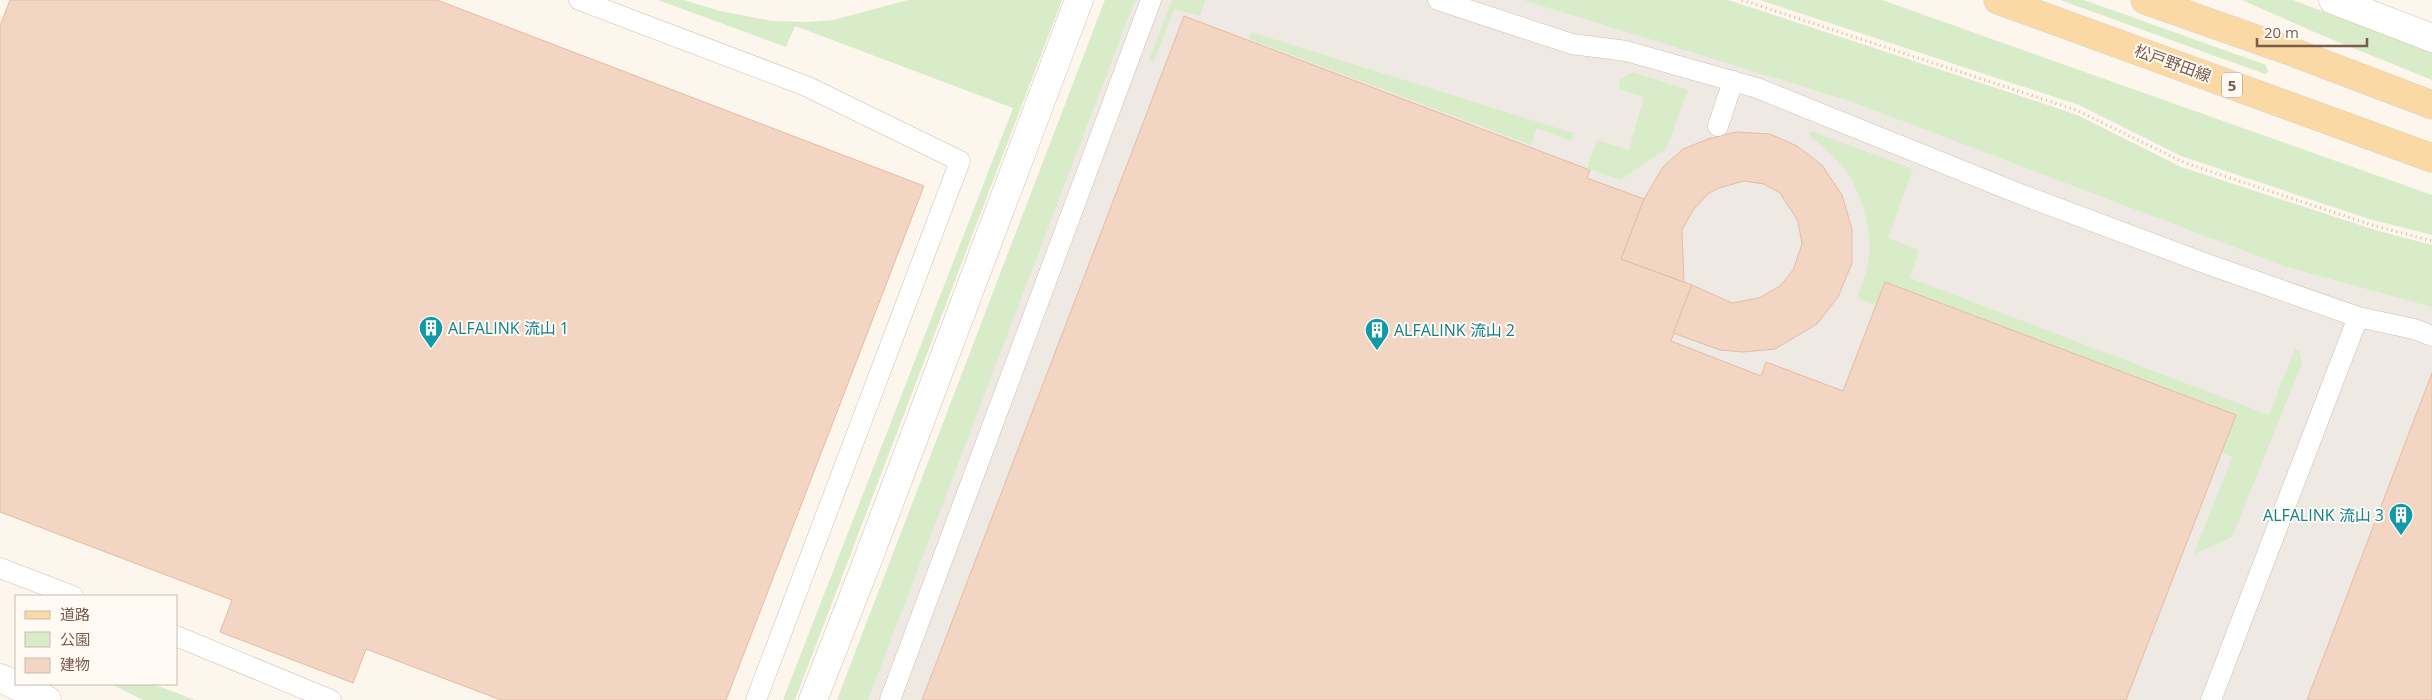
<svg xmlns="http://www.w3.org/2000/svg" width="2432" height="700" viewBox="0 0 2432 700" font-family="'Open Sans','Noto Sans JP',sans-serif">
  <rect width="100%" height="100%" fill="#fdf6ec"/>
  <path fill="#efe9e4" d="M1105 0H1728L2077 115 2181 167 2378 231 2432 245V700H837Z"/>
  <g fill="#d8ecc9">
    <path d="M658 0H684L720 11 772 21 808 22 833 20 908 0H1062L795 700H783L1013 108 795 26 786 47Z"/>
    <path d="M1105 0H1135L868 700H837Z"/>
    <path d="M1172 0H1205L1200 16 1174 9 1154 62 1149 60Z"/>
    <path d="M1523 0H1728L2048 105 2077 115 2181 167 2378 231 2432 245V307L2287 267 1850 101Z"/>
    <path d="M1760 0H1882L2432 195V235L2369 219 2181 156 2079 105Z"/>
    <path d="M2060 0H2084L2266 65 2268 72 2265 74Z"/>
    <path d="M2242 0H2293L2432 53V80L2321 35Z"/>
    <path d="M1251 32 1573 133 1571 141 1537 128 1531 145 1249 39Z"/>
    <path d="M1633 72 1688 90 1666 149 1620 180 1587 168 1597 140 1629 150 1644 97 1619 89 1620 79Z"/>
    <path d="M1811 131 1913 169 1888 238 1919 250 1910 278 2269 415 2295 349 2299 350 2302 363 2232 537 2194 554 2232 457 2221 452 2236 415 1885 282 1875 305 1857 298C1862 285 1867 272 1869 258 1872 228 1861 190 1843 167 1833 155 1821 145 1809 135Z"/>
    <path d="M111 684H153L195 700H143Z"/>
  </g>
  <g fill="#f3d5c3" stroke="#e6bba3">
    <path d="M10 0H437L924 186 726 700H501L366 649 353 683 220 632 232 600 0 512V26Z"/>
    <path d="M1184 16 1590 170 1587 178 1644 199 1621 259 1692 285 1671 341 1761 376 1766 362 1843 391 1885 282 2236 415 2126 700H922Z"/>
    <path d="M1736 132 1770 134 1797 146 1822 165 1842 195 1852 229V263L1838 297 1817 324 1775 349 1743 352 1720 350 1673 333 1692 285 1732 303 1759 298 1780 286 1793 270 1802 244 1798 221 1780 193 1764 184 1744 181 1719 188 1709 193 1694 209 1682 230 1684 282 1621 259 1644 199 1663 167 1683 149 1708 139Z"/>
    <path d="M2432 373V700H2307Z"/>
  </g>
  <g fill="none" stroke-linecap="round" stroke-linejoin="round">
    <defs>
      <g id="lane">
        <path d="M579 0 806 86 960 161 756 700"/>
        <path d="M1438 0 1572 44 1626 51 1757 88 2020 194 2207 264 2358 317 2414 329 2432 336"/>
        <path d="M1718 126 1733 81"/>
        <path d="M0 568 73 596"/>
        <path d="M176 636 331 700"/>
        <path d="M890 700 1151 0"/>
        <path d="M2211 700 2358 317"/>
      </g>
      <g id="street">
        <path d="M2333 0 2432 38"/>
        <path d="M813 700 867 562 1079 0"/>
      </g>
      <path id="secondary" d="M0 678 47 700"/>
      <g id="primary">
        <path d="M1998 0 2432 158"/>
        <path d="M2145 0 2290 51 2432 105"/>
      </g>
    </defs>
    <use href="#lane" stroke="#d1beb0" stroke-width="21"/>
    <use href="#street" stroke="#d1beb0" stroke-width="29"/>
    <use href="#secondary" stroke="#d6c0b0" stroke-width="29"/>
    <use href="#primary" stroke="#dad1cd" stroke-width="29"/>
    <path stroke="#d9b8a5" stroke-width="3" stroke-dasharray="1 4" stroke-linecap="butt" d="M1742 0 2076 110 2185 163 2372 225 2432 241"/>
    <use href="#lane" stroke="#fff" stroke-width="20"/>
    <use href="#street" stroke="#fff" stroke-width="28"/>
    <use href="#secondary" stroke="#fff" stroke-width="28"/>
    <use href="#primary" stroke="#fbd9a5" stroke-width="28"/>
  </g>
  <defs>
    <symbol id="building-pin" viewBox="-11 -11 22 30"><path d="M0 17L-7.5 6A9.5 9.5 0 1 1 7.5 6Z" fill="#0f9aa8" stroke="#fffaf3"/><path d="M-4-6H4V6H1V3H-1V6H-4ZM-2.5-4.3h1.7v1.8h-1.7ZM.8-4.3h1.7v1.8H.8ZM-2.5-1h1.7V.8h-1.7ZM.8-1h1.7V.8H.8Z" fill="#fff"/></symbol>
  </defs>
  <g fill-rule="evenodd">
    <use href="#building-pin" x="417" y="314" width="28" height="38"/>
    <use href="#building-pin" x="1363" y="316" width="28" height="38"/>
    <use href="#building-pin" x="2387" y="501" width="28" height="38"/>
  </g>
  <g text-anchor="middle" dominant-baseline="central" stroke-width="4" stroke-linejoin="round" paint-order="stroke">
    <rect fill="#fffaf3" stroke="#a28b7f" stroke-width="1" x="2222" y="72.5" width="20" height="25" rx="4"/>
    <g font-size="15" font-weight="bold" fill="#7a5c4d">
      <text x="2232" y="85">5</text>
    </g>
    <g font-size="16" fill="#7a5c4d" stroke="#fffaf3">
      <text transform="translate(2173 63) rotate(20)">松戸野田線</text>
    </g>
    <g font-size="16" fill="#0d838f" stroke="#fffaf3" text-anchor="start">
      <text x="448" y="328">ALFALINK 流山 1</text>
      <text x="1394" y="330">ALFALINK 流山 2</text>
      <text x="2384" y="515" text-anchor="end">ALFALINK 流山 3</text>
    </g>
  </g>
  <rect x="15" y="595" width="162" height="90" fill="#fffaf3" stroke="#cabbb1"/>
  <rect x="25" y="611" width="25" height="8" fill="#fbd9a5" stroke="#cabbb1"/>
  <text x="60" y="620" font-size="15" fill="#7a5c4d">道路</text>
  <rect x="25" y="632" width="25" height="15" fill="#d8ecc9" stroke="#cabbb1"/>
  <text x="60" y="645" font-size="15" fill="#7a5c4d">公園</text>
  <rect x="25" y="658" width="25" height="15" fill="#f3d5c3" stroke="#cabbb1"/>
  <text x="60" y="670" font-size="15" fill="#7a5c4d">建物</text>
  <path d="M2257 38v8h110v-8" fill="none" stroke="#7a5c4d" stroke-width="2.5"/>
  <text x="2264" y="38" font-size="15" fill="#7a5c4d" stroke="#fffaf3" stroke-width="4" paint-order="stroke">20 m</text>
</svg>
